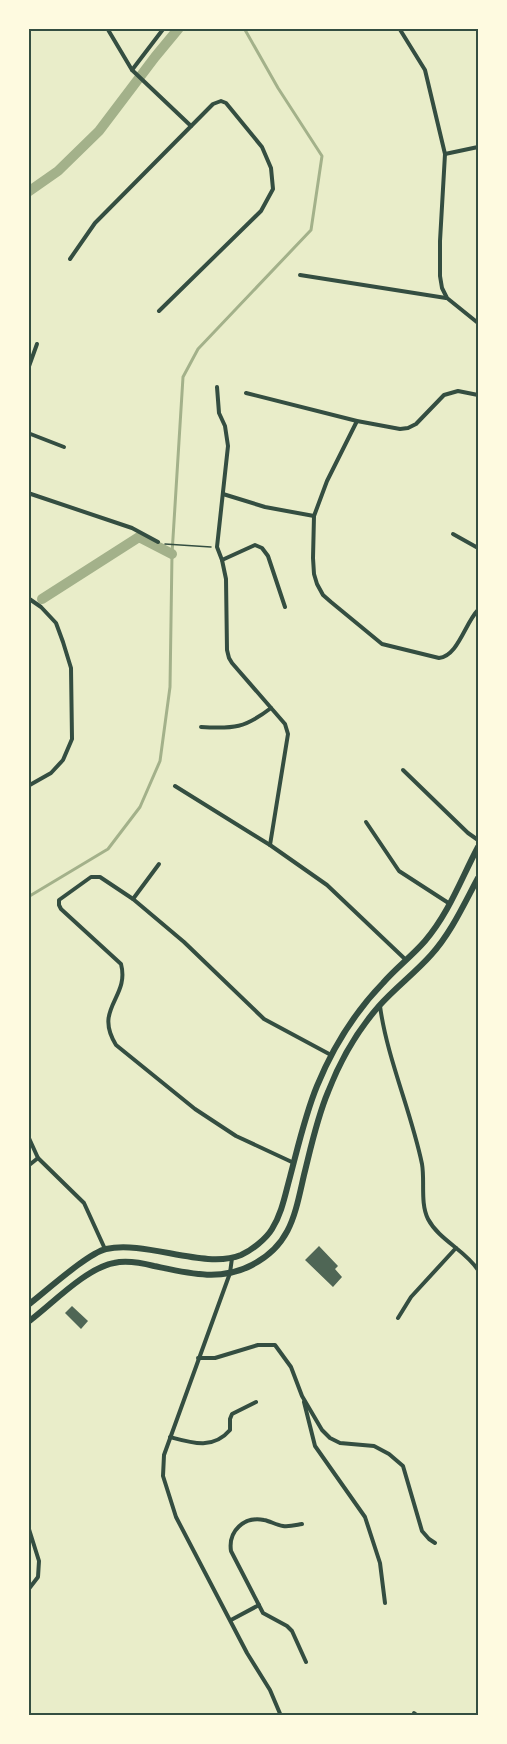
<svg xmlns="http://www.w3.org/2000/svg" width="507" height="1744" viewBox="0 0 507 1744" font-family="'Source Sans 3',sans-serif">
  <rect width="100%" height="100%" fill="#e9edc9"/>
  <g fill="none" stroke-linecap="round" stroke-linejoin="round">
    <path stroke="#a3b18a" stroke-width="3" d="M28 897 108 849 140 807 160 761 170 687 172 554 183 377 198 349 311 230 322 156 278 88 244 28"/>
    <g stroke="#a3b18a" stroke-width="10">
      <path d="M28 192 58 171 99 131 155 57 179 28"/>
      <path d="M42 599 139 537 172 554"/>
    </g>
  </g>
  <g fill="#4f6655">
    <path d="M319 1246 338 1266 335 1269 342 1277 333 1287 305 1260Z"/>
    <path d="M72 1306 88 1321 81 1329 65 1313Z"/>
  </g>
  <g fill="none" stroke-linecap="round" stroke-linejoin="round">
    <path stroke="#344e41" stroke-width="1.5" d="M165 544 211 547"/>
    <g stroke="#344e41" stroke-width="4">
      <path d="M107 28 132 70 191 126"/>
      <path d="M399 28 425 70 445 154 440 241V276L442 288 447 298 478 323"/>
      <path d="M132 70 164 28"/>
      <path d="M445 154 478 147"/>
      <path d="M70 259 95 223 213 104 221 101 226 103 262 147 271 168 273 189 261 211 159 311"/>
      <path d="M300 275 446 298"/>
      <path d="M28 369 37 344"/>
      <path d="M217 387 219 413 225 426 228 446 217 547 222 560 226 579 227 650 229 658 232 663 285 724 288 734 270 845"/>
      <path d="M246 393 357 421 400 429 408 428 416 424 444 395 458 391 478 395"/>
      <path d="M357 421 327 481 314 516 313 558 314 574 317 584 323 595 331 602 382 644 439 658C458 656 465 623 478 610"/>
      <path d="M28 433 64 447"/>
      <path d="M28 493 132 528 158 542"/>
      <path d="M223 494 265 507 314 516"/>
      <path d="M453 534 478 548"/>
      <path d="M222 560 255 545 262 548 268 556 285 607"/>
      <path d="M28 598 41 607 56 623 63 642 71 668 72 739 63 760 51 773 28 786"/>
      <path d="M201 727C234 729 245 728 271 708"/>
      <path d="M403 770 468 833 478 840"/>
      <path d="M175 786 270 845 327 885 406 960"/>
      <path d="M366 822 399 871 450 904"/>
      <path d="M133 899 159 864"/>
      <path d="M380 1006C387 1058 411 1111 422 1164 425 1181 420 1203 428 1219 439 1240 465 1250 478 1270"/>
      <path d="M28 1136 38 1158 84 1203 105 1249"/>
      <path d="M294 1163 236 1136 195 1109 116 1045C93 1008 130 998 121 964L61 909 59 905V900L91 877H100L133 899 184 942 264 1019 331 1055"/>
      <path d="M28 1166 38 1158"/>
      <path d="M232 1258 230 1273 164 1455 163 1476 176 1517 247 1653 270 1690 281 1716"/>
      <path d="M398 1318 411 1297 456 1248"/>
      <path d="M198 1358H215L258 1345H275L291 1367 302 1396 322 1430 330 1438 340 1443 374 1446 389 1454 403 1466 422 1531 429 1539 435 1543"/>
      <path d="M304 1402 315 1446 365 1517 380 1563 385 1603"/>
      <path d="M170 1437C192 1443 213 1450 230 1430V1419L232 1414 256 1402"/>
      <path d="M302 1524C296 1525 289 1527 283 1526 276 1525 270 1521 264 1520 244 1516 228 1531 231 1551L263 1613 287 1626 292 1631 306 1662"/>
      <path d="M28 1526 39 1561 38 1577 28 1590"/>
      <path d="M231 1620 259 1605"/>
      <path d="M414 1713 418 1716"/>
    </g>
    <g stroke="#344e41" stroke-width="6">
      <path d="M28 1305C45 1292 88 1253 106 1249 146 1240 205 1270 241 1255 252 1250 266 1239 272 1229 282 1213 285 1195 290 1177 298 1147 305 1115 317 1086 333 1047 354 1013 383 983 396 968 412 956 425 941 449 913 461 879 478 847"/>
      <path d="M28 1322C51 1305 86 1268 114 1263 127 1260 142 1263 154 1266 187 1273 221 1282 252 1265 291 1245 295 1214 304 1175 311 1147 317 1118 328 1092 340 1061 357 1031 379 1006 395 988 415 973 431 955 451 933 464 904 478 878"/>
    </g>
  </g>
  <rect width="507" height="1744" fill="none" stroke="#fefae0" stroke-width="60"/>
  <rect x="30" y="30" width="447" height="1684" fill="none" stroke="#344e41" stroke-width="2"/>
</svg>
